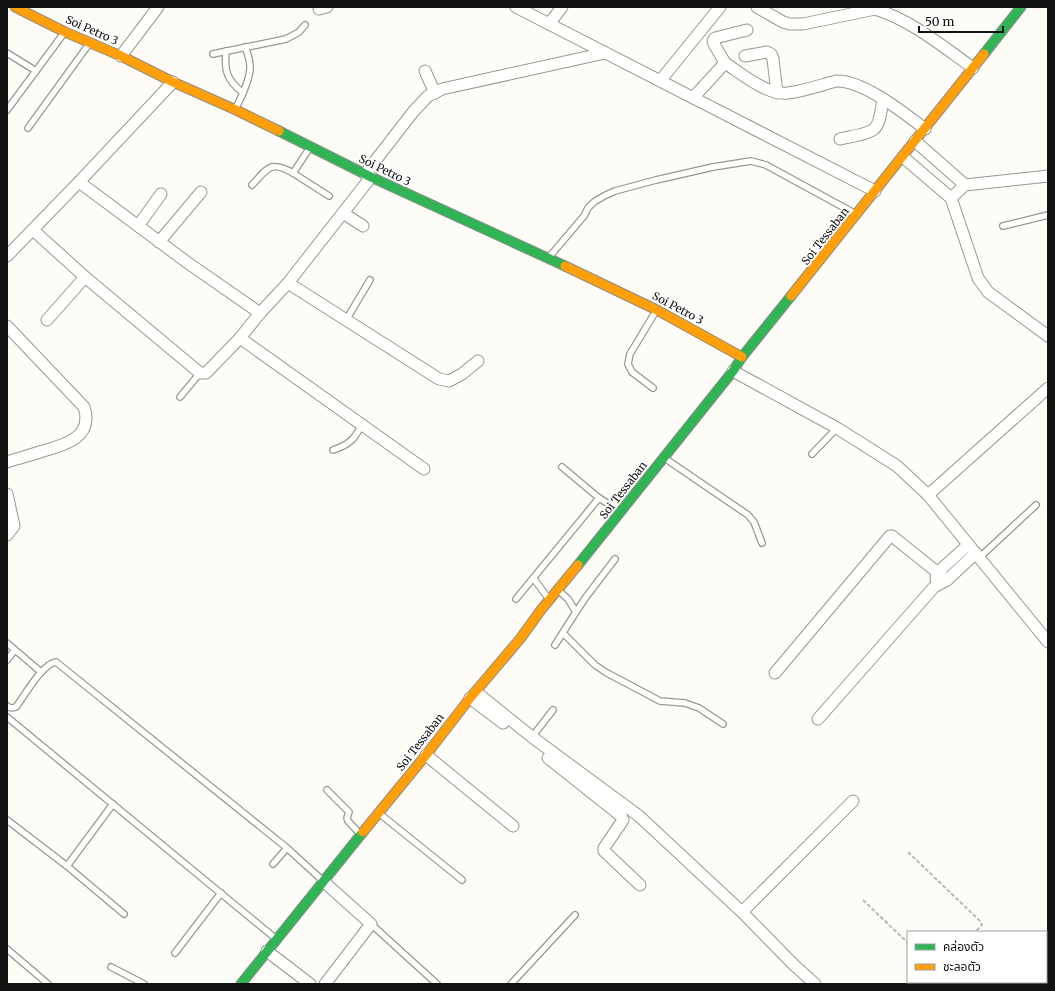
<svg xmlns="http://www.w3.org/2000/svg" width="1055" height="991" viewBox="0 0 1055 991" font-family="Merriweather,'Noto Sans Thai',serif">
  <rect width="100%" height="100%" fill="#fdfcf7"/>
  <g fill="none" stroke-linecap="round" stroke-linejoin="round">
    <defs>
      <g id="lane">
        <path d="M226 51C224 71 227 80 243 93L236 108"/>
        <path d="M7 53 36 71"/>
        <path d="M213 54 286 39 299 32 305 25"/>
        <path d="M243 93C251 73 253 66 245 47"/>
        <path d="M7 110 64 33"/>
        <path d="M28 128 89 44"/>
        <path d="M293 173 329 196"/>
        <path d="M252 185C268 168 270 160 293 173L309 149"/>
        <path d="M1003 226 1048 215"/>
        <path d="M550 256 584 216 588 208 594 202 604 196 615 191 656 180 713 167 751 161 766 165 854 213"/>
        <path d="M346 320 370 280"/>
        <path d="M653 388 632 372 628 364 630 354 656 311"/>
        <path d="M180 397 200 373"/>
        <path d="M333 450C349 445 355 439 362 424"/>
        <path d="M812 454 837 428"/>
        <path d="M663 457 748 515 754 522 762 543"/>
        <path d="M562 467 599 498"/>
        <path d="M980 557 1036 505"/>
        <path d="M534 579 548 598"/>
        <path d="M516 599 599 498 607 503"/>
        <path d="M576 612 586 597 615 559"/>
        <path d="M563 633 595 665 607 673 660 701 685 703 699 708 723 724"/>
        <path d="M7 643 41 672"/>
        <path d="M555 645 576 612 568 599 558 590"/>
        <path d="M7 660 14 651"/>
        <path d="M7 706C10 709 13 708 16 707 25 695 42 664 56 662L287 848 322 880"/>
        <path d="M7 717 275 938"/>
        <path d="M532 737 553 710"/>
        <path d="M327 790 349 812 347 818 348 821 360 834"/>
        <path d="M380 814 462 880"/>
        <path d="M7 820 67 866 113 804"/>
        <path d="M273 864 287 848"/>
        <path d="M67 866 124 914"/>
        <path d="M371 924 437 984"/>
        <path d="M7 949 48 984"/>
        <path d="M175 953 221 893"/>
        <path d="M111 967 144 984"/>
        <path d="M511 984 575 915"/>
      </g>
      <g id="street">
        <path d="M516 7 875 191"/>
        <path d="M757 7 783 22 790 24H803L875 9C911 20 942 46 973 68"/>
        <path d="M319 9 327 7"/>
        <path d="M549 24 562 7"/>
        <path d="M121 56 158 7"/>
        <path d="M745 56 767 52 771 54 773 59 777 93"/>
        <path d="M725 63C742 74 768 96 788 93 804 91 821 85 836 81 863 80 904 113 925 129"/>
        <path d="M425 71 435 93"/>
        <path d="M660 81 720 7"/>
        <path d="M693 98 725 63 714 44 713 41 715 38 747 30"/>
        <path d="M840 139C848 137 869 134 874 129 881 123 881 108 883 99"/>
        <path d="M915 141 965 185"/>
        <path d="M903 157 951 198 978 278 988 292 1048 336"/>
        <path d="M365 174 413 112 428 96 442 89 605 53"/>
        <path d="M79 182 188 263 260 313"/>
        <path d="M951 198 965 185 1048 176"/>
        <path d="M343 213 363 226"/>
        <path d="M138 226 161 194"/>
        <path d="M33 230 85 277 200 373H206L240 338 260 313 288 283 371 177"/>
        <path d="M159 242 201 192"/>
        <path d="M7 256 79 182 173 82"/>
        <path d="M288 283 439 379 449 381 462 374 478 361"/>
        <path d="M47 320 85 277"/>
        <path d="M7 326 84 407C94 437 65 445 43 451 31 455 19 458 7 462"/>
        <path d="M240 338 424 469"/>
        <path d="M733 371 837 428 897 466 928 495 1048 642"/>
        <path d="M7 494 14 526 7 535"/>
        <path d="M928 495 1048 388"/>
        <path d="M936 579 937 573 968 545"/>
        <path d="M775 673 890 536H892L947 580"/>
        <path d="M476 692 532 737 639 816 742 912 793 964 815 984"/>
        <path d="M470 698 503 723"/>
        <path d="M818 719 934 587 947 580 976 553"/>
        <path d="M426 755 513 826"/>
        <path d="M548 758 621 816 623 820 604 848V851L640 885"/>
        <path d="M323 881 371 924 325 984"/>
        <path d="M742 912 853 801"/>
        <path d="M267 951 310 984"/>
      </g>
      <g id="fast">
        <path d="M984 54 1021 7"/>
        <path d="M279 131 371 177 565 266"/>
        <path d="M578 565 733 371 742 357 791 296"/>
        <path d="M241 984 363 832"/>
      </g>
      <g id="slow">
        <path d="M15 7 65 32 121 56 173 82 236 110 279 131"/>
        <path d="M565 266 657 310 742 357"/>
        <path d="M791 296 984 54"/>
        <path d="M363 832 426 755 470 698 520 639 541 610 578 565"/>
      </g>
    </defs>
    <use href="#lane" stroke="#979795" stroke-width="8"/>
    <use href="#street" stroke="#979795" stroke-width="13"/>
    <use href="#fast" stroke="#8e8d8b" stroke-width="11"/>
    <use href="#slow" stroke="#8e8d8b" stroke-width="11"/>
    <g stroke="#b9b9b8" stroke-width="2" stroke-dasharray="4 2" stroke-linecap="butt">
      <path d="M908 852 980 921 982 925 975 932"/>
      <path d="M863 900 908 943"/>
    </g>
    <use href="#lane" stroke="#fffffe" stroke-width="5.5"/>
    <use href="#street" stroke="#fffffe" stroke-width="11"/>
    <use href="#fast" stroke="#30b455" stroke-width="9"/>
    <use href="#slow" stroke="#ff9f0a" stroke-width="9"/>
  </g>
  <g text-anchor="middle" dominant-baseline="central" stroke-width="4" stroke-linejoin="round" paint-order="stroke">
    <g font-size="11" fill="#111" stroke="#fff">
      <text transform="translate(92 30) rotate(24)">Soi Petro 3</text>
      <text transform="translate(385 170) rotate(26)">Soi Petro 3</text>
      <text transform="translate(825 236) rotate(-52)">Soi Tessaban</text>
      <text transform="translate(678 308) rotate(28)">Soi Petro 3</text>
      <text transform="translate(623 490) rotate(-52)">Soi Tessaban</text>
      <text transform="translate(420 742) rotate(-52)">Soi Tessaban</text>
    </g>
  </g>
  <rect width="1055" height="991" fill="none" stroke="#111111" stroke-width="16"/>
  <rect x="907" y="931" width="140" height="52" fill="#ffffff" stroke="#a0a0a0"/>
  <rect x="915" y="944" width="20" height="6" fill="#30b455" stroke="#a0a0a0"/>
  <text x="943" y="951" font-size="12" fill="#111111">คล่องตัว</text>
  <rect x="915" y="964" width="20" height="6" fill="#ff9f0a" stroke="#a0a0a0"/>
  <text x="943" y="971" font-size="12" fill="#111111">ชะลอตัว</text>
  <path d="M919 26v6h84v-6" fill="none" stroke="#111111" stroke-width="2"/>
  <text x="925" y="26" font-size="12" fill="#111111" stroke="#ffffff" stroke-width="3" paint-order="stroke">50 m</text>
</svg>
